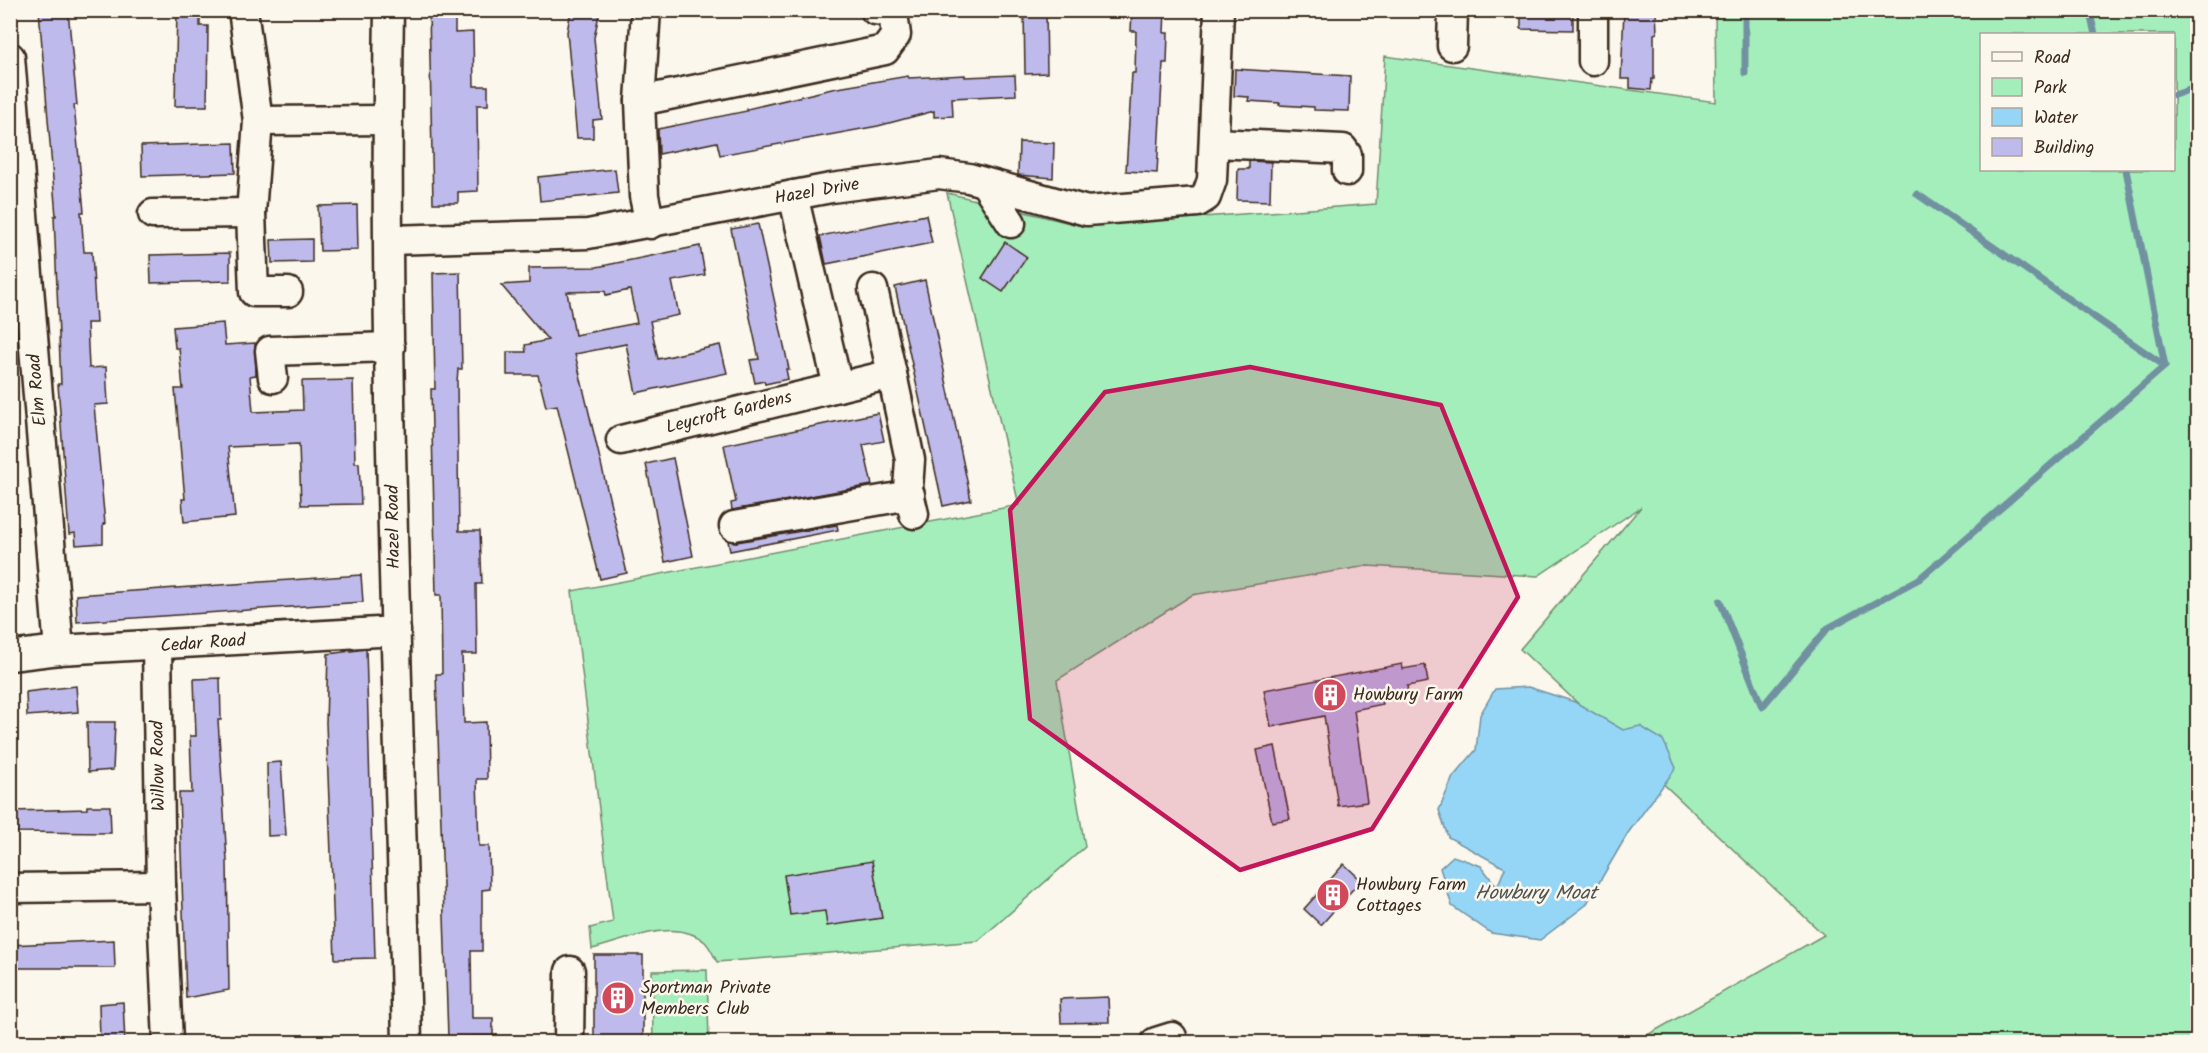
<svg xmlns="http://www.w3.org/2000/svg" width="2208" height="1053" viewBox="0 0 2208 1053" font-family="Kalam,sans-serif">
  <rect width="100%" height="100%" fill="#fbf7ec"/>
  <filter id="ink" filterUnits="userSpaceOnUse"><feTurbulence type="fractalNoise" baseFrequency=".0167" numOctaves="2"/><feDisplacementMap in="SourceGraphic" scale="12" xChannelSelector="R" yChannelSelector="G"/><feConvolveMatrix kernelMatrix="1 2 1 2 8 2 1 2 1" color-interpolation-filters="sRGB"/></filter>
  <g filter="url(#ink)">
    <g fill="#a4eebc" stroke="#708c6d" stroke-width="1.5" fill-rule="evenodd">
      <path d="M1715 11H2197V1042H1635L1824 935 1520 649 1641 507 1538 576 1367 566 1192 595 1057 680 1085 847 978 941 717 962C714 956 710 947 705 942 675 916 625 941 592 949L590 928 613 922 572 591 1019 505 947 193 1082 226 1376 204 1385 56 1716 102ZM1982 34H2174V170H1982Z"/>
      <path d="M707 970 709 1042H653L652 971Z"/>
    </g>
    <path fill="#95d6f7" stroke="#7191a0" stroke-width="1.5" d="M1528 687 1575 702 1623 730 1640 726 1663 740 1676 768 1628 833 1586 905 1540 940 1491 933 1452 906 1440 868 1453 856 1481 866 1497 887 1505 868 1448 837 1439 810 1453 777 1476 750 1480 715 1495 689Z"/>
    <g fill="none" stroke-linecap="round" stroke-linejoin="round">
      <g stroke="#7191a0" stroke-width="7">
        <path d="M1745 10V73"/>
        <path d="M2089 10 2095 34"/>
        <path d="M2174 95 2198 87"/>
        <path d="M1917 194 2165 366"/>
        <path d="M1720 601 1762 707 1828 628 1919 579 2165 366 2126 170"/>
      </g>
    </g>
    <g fill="#bfbaec" stroke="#3b2a1e" stroke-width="1.5" fill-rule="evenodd">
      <path d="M39 10H68L77 105H74L84 212H81L84 252H92L96 323H87L89 368 106 367 108 404 94 405 105 524H103V543L76 545 75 533 69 534 58 384H61L54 216H56Z"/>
      <path d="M177 10H200V26H208L207 106H175Z"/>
      <path d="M429 10H455V33L473 32 474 86H488V105H477L478 191 458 192V203H433Z"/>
      <path d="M571 10H600L594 38 602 119 593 120V138H577L567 32Z"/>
      <path d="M1024 10H1046L1047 73 1025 74Z"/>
      <path d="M1132 10H1165L1164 33H1168L1167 63H1163L1157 173 1126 171 1132 73H1135L1136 31H1131Z"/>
      <path d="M1521 10H1573V30L1521 29Z"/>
      <path d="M1624 10H1656L1657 33 1654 34V79H1652L1651 90 1630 88V79H1621Z"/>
      <path d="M1235 69 1350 76 1349 111 1314 110V107L1279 105 1280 103 1248 101 1249 97 1234 96Z"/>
      <path d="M965 75V77L1015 75 1016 95 952 98 953 116 934 117V111L878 126 720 155 717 142 659 154 658 129 747 111V109L832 89 908 76 909 78Z"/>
      <path d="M1019 142 1054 143 1053 178 1018 175Z"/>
      <path d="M234 143 235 173 142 176 141 146Z"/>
      <path d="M1249 161 1271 162 1270 201 1237 200 1238 169H1249Z"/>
      <path d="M615 169 618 193 540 201 538 177Z"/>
      <path d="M357 205 358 250 320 251 318 206Z"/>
      <path d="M926 215 932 243 826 264 820 236Z"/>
      <path d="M758 224 789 369H786L788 379 765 384 764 381 755 383 750 360 759 359 731 229Z"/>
      <path d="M312 239V262L272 263 271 240Z"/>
      <path d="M1005 242 1027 257 1003 292 982 278Z"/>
      <path d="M700 246 705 275 672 281 679 315 650 321 658 359 720 345 727 373 636 393 626 344 575 354 627 573 600 579 557 405 546 407 538 375H507V352H526L525 345 548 340 501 285 529 283V268L597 267ZM630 290 637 323 575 335 567 292 605 291 606 295Z"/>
      <path d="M230 253V281L151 283 150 255Z"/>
      <path d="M460 272 462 369H458L457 381 459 531H480L482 584H476L477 654H462L464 723 486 722 487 779H477L479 846H489L490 889 482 890V951H471L472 1018H493V1036L448 1037 436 674H442L441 595H436L431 389H435L433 273Z"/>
      <path d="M925 280 971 500 943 506 895 287Z"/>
      <path d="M223 323 225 345 255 343 256 375 250 376 253 412 303 410 302 381 353 380 355 463H359L361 504 301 505 299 444 228 447 235 517 184 522 182 499H185L175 389H183L179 348H175L173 327Z"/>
      <path d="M878 413 884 441 863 445 872 485 732 510 731 503 736 502 724 445Z"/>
      <path d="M673 458 693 556 665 562 646 464Z"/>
      <path d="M837 525 838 530 730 551 728 541 737 542Z"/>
      <path d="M361 575 363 602 77 622 76 595Z"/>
      <path d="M366 649 375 958 335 959 326 723 328 654Z"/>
      <path d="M1402 664 1403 669 1425 665 1428 682 1407 686 1408 692 1382 697 1383 704 1354 710 1367 802 1338 806 1324 716 1271 727 1264 690Z"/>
      <path d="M220 678 221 720H218L227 861 229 990 186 998 179 793H192L190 736H196L194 679Z"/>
      <path d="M76 686 78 712 27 716 26 692Z"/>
      <path d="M87 722H115L113 770 88 772Z"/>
      <path d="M1275 746 1290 819 1272 822 1257 750Z"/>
      <path d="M281 762 286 835 268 836 267 763Z"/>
      <path d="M87 806H110L111 833 13 832V811L87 809Z"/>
      <path d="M872 861 882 918 827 926 825 911 790 915 784 875Z"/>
      <path d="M1344 864 1361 880 1321 925 1304 909Z"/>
      <path d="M114 940 115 968H10V945Z"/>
      <rect x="594" y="955" width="49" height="87"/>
      <path d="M1108 997 1109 1022 1061 1023 1060 999Z"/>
      <path d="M123 1002 125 1042H100L99 1004Z"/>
    </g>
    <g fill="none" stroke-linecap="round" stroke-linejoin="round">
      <defs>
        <g id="minor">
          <path d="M243 10 258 121 251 213 254 292H288"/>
          <path d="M389 10C383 354 399 699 407 1042"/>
          <path d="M646 10 640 101 644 196 650 224"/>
          <path d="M1593 10V61"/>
          <path d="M1452 46 1453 10"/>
          <path d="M10 57 59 650"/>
          <path d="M640 101 885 50 896 35 893 13 875 10"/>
          <path d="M258 121 387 120"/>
          <path d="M1215 143 1343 149 1347 155V171"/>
          <path d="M985 183 1011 223"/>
          <path d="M153 214 251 213"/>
          <path d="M389 240 588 234 831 188 939 174 969 178 1087 211 1198 202 1206 197 1212 180 1219 10"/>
          <path d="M873 289 892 374"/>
          <path d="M273 378 270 351 390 347"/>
          <path d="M838 387 892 374 910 460 908 489 914 514"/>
          <path d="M621 440 838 387 793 195"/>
          <path d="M734 526 910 495"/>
          <path d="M157 647 161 886 168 1042"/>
          <path d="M10 656 59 650 396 631"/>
          <path d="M10 888 161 886"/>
          <path d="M569 1042 570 971"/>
          <path d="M1156 1042 1172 1037"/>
        </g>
      </defs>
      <use href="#minor" stroke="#3b2a1e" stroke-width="33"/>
      <use href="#minor" stroke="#fbf7ec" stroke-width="28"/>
    </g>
  </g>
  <path fill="#c2185b" fill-opacity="0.2" stroke="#c2185b" stroke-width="4.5" stroke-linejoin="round" d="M1250 367 1441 405 1518 597 1372 829 1240 870 1030 719 1010 510 1105 392Z"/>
  <defs>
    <symbol id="building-disc" viewBox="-11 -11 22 22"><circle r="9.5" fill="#d1495b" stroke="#fbf7ec"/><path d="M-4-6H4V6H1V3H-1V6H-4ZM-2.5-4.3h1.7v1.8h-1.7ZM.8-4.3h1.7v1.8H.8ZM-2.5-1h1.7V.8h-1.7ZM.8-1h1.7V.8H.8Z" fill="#fff"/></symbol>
  </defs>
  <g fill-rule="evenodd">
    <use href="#building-disc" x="1311" y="676" width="38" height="38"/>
    <use href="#building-disc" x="1314" y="876" width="38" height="38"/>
    <use href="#building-disc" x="599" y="979" width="38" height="38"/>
  </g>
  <g text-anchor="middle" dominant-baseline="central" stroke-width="5" stroke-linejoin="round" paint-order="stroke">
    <g font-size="18" fill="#3b2a1e" stroke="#fbf7ec">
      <text transform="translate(817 192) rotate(-10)">Hazel Drive</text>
      <text transform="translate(38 390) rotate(-95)">Elm Road</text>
      <text transform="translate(729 413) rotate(-14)">Leycroft Gardens</text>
      <text transform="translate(394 527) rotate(-91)">Hazel Road</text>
      <text transform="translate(203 644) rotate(-4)">Cedar Road</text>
      <text transform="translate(159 766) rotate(-91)">Willow Road</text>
    </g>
    <g font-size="18" fill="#3b2a1e" stroke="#fbf7ec" text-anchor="start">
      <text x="1353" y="695">Howbury Farm</text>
      <text x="1356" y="885">Howbury Farm<tspan x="1356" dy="21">Cottages</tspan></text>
      <text x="641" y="988">Sportman Private<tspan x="641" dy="21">Members Club</tspan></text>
    </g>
    <g font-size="20" font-style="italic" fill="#525554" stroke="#fbf7ec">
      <text x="1536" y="894">Howbury Moat</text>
    </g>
  </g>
  <rect width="2208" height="1053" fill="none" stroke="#fbf7ec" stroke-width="36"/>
  <rect x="18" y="18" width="2172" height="1017" fill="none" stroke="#3b2a1e" stroke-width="2" filter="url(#ink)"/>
  <rect x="1980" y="33" width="195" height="138" fill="#fbf7ec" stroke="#aea59a" stroke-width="1.5"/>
  <rect x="1992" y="52" width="30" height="9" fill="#fbf7ec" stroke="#aea59a" stroke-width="1.5"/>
  <text x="2034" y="63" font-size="18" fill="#3b2a1e">Road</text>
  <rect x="1992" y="78" width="30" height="18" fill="#a4eebc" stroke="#aea59a" stroke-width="1.5"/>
  <text x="2034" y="93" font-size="18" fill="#3b2a1e">Park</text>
  <rect x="1992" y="108" width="30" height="18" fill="#95d6f7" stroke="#aea59a" stroke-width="1.5"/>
  <text x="2034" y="123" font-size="18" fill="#3b2a1e">Water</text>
  <rect x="1992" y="138" width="30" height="18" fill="#bfbaec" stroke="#aea59a" stroke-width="1.5"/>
  <text x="2034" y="153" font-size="18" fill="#3b2a1e">Building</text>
</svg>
